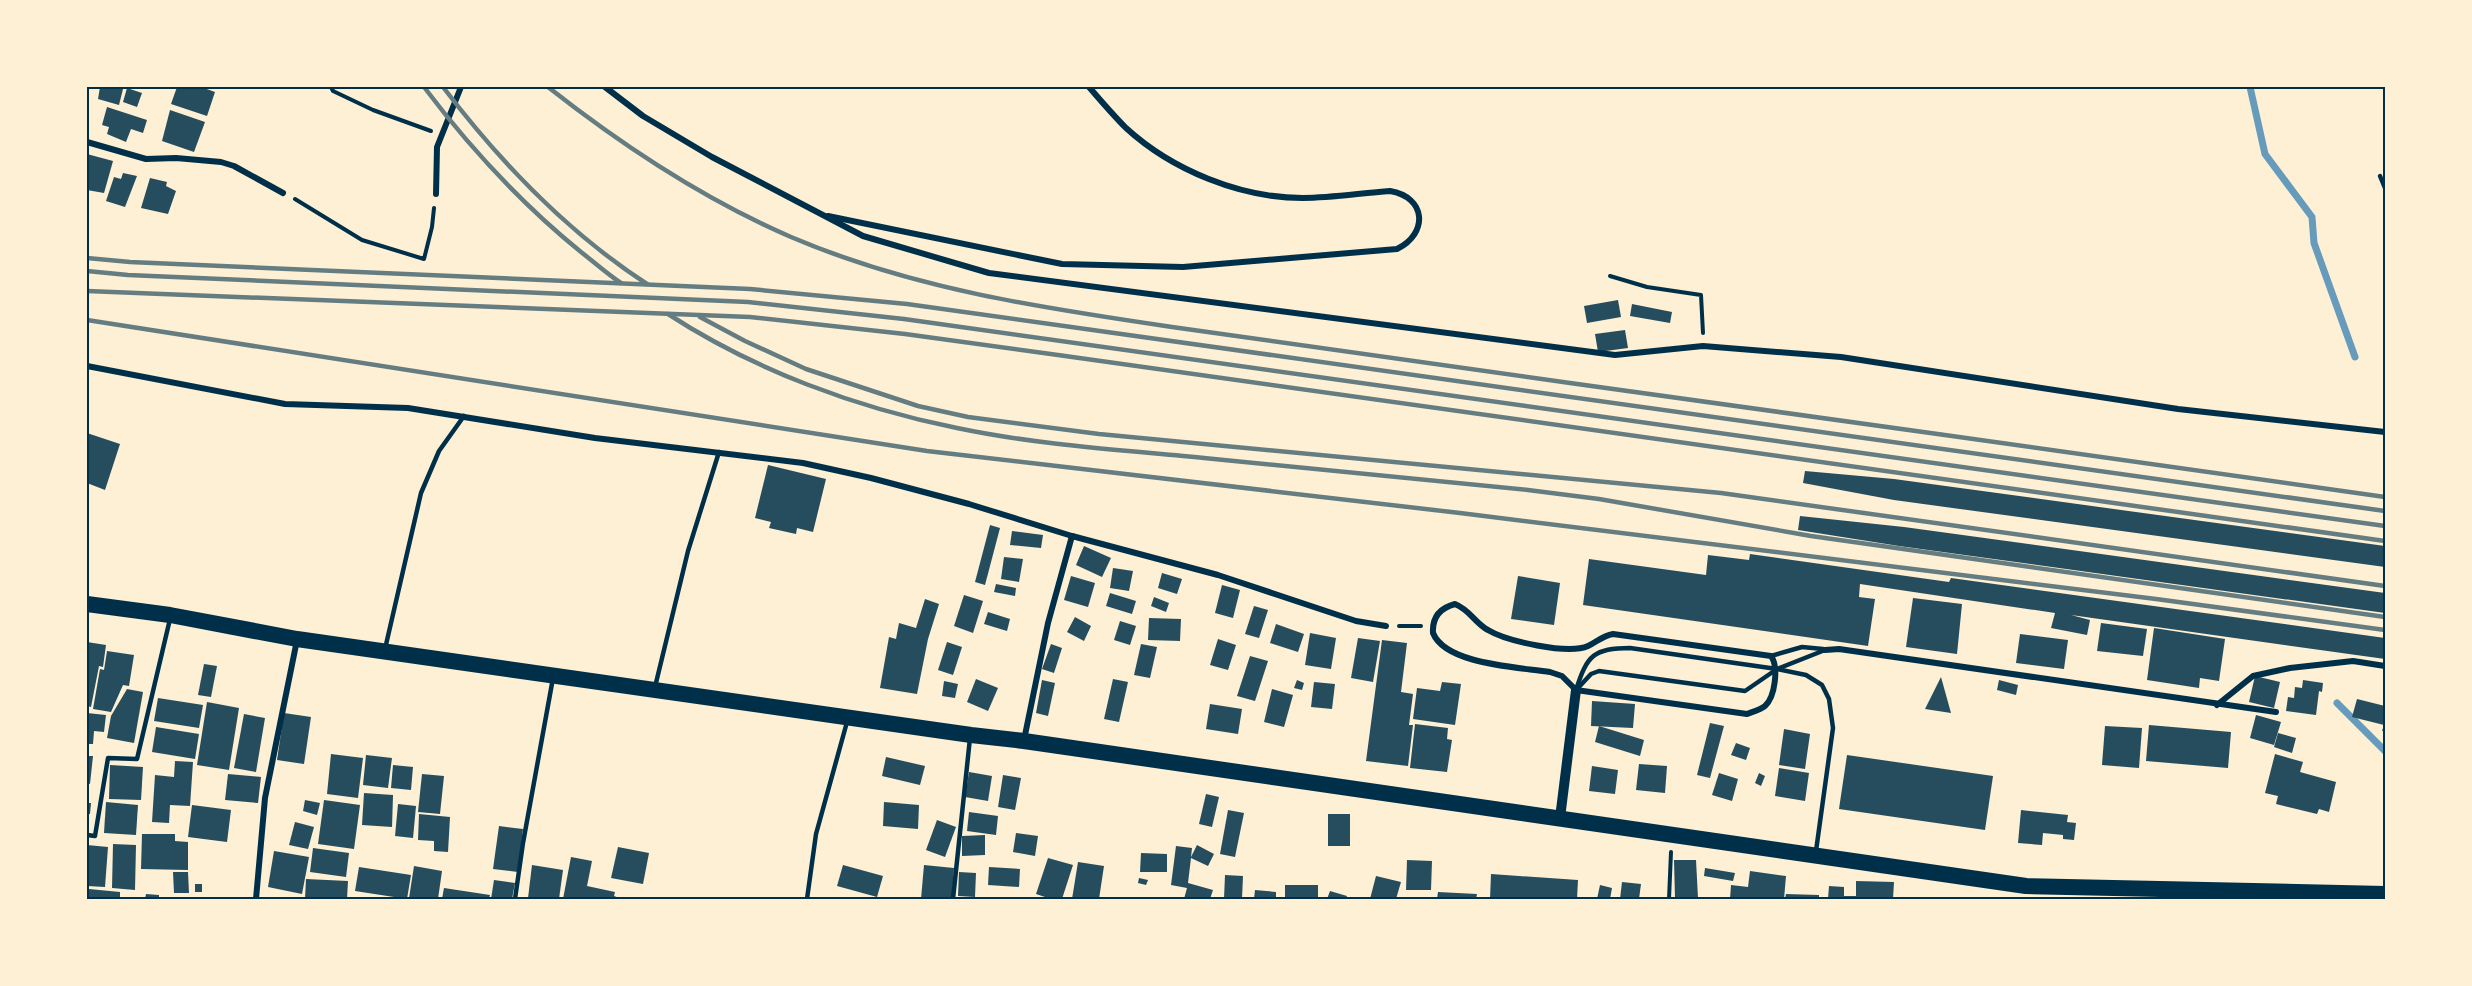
<svg xmlns="http://www.w3.org/2000/svg" width="2472" height="986" viewBox="0 0 2472 986" font-family="Jost,sans-serif">
  <rect width="100%" height="100%" fill="#fdf0d5"/>
  <g fill="none" stroke-linecap="round" stroke-linejoin="round">
    <g stroke="#669bbc" stroke-width="7">
      <path d="M2250 87 2265 154 2312 217 2314 243 2355 357"/>
      <path d="M2337 703 2385 751"/>
    </g>
  </g>
  <g fill="#264d5e">
    <path d="M100 87 123 89 119 105 98 99Z"/>
    <path d="M177 87H201L215 92 207 116 171 104Z"/>
    <path d="M127 88 142 93 137 107 123 102Z"/>
    <path d="M107 107 147 120 143 133 131 129 126 142 107 134 109 127 102 125Z"/>
    <path d="M170 110 205 122 194 152 162 141Z"/>
    <path d="M87 154 113 161 104 193 87 190Z"/>
    <path d="M123 173 137 176 125 207 106 201 114 177 121 179Z"/>
    <path d="M150 178 167 182 166 186 176 191 168 214 141 208Z"/>
    <path d="M1618 300 1621 317 1587 323 1584 306Z"/>
    <path d="M1632 304 1672 312 1670 323 1630 316Z"/>
    <path d="M1625 330 1628 348 1598 352 1595 334Z"/>
    <path d="M87 433 120 444 105 490 87 483Z"/>
    <path d="M768 465 826 479 813 532 797 528 796 534 769 528 771 522 755 518Z"/>
    <path d="M1805 471 1894 479 2385 546V567L1894 500 1803 483Z"/>
    <path d="M1800 516 1904 527 2385 593V613L1899 546 1798 530Z"/>
    <path d="M990 525 1000 528 985 585 975 582Z"/>
    <path d="M1012 531 1043 535 1041 548 1010 545Z"/>
    <path d="M1084 546 1111 558 1102 577 1076 565Z"/>
    <path d="M1750 554 1949 582 1951 578 2385 638V659L2071 615 2090 620 2087 635 2051 628 2055 613 1860 584 1859 597 1875 599 1868 646 1583 605 1589 559 1706 575 1708 555 1749 560Z"/>
    <path d="M1004 557 1023 559 1019 582 1001 579Z"/>
    <path d="M1113 568 1133 571 1129 591 1110 588Z"/>
    <path d="M1162 573 1182 579 1177 594 1158 588Z"/>
    <path d="M1071 576 1095 583 1088 607 1064 600Z"/>
    <path d="M1518 576 1560 583 1554 625 1511 619Z"/>
    <path d="M996 584 1016 588 1015 596 994 592Z"/>
    <path d="M1222 585 1240 590 1233 618 1215 613Z"/>
    <path d="M1110 593 1136 601 1132 614 1106 606Z"/>
    <path d="M964 595 983 601 973 633 954 626Z"/>
    <path d="M1154 597 1169 603 1166 612 1151 606Z"/>
    <path d="M1913 598 1962 604 1957 654 1906 647Z"/>
    <path d="M925 599 939 604 928 639 917 694 880 688 889 637 896 639 899 623 916 628Z"/>
    <path d="M1254 606 1268 610 1259 638 1245 634Z"/>
    <path d="M988 612 1010 619 1007 631 984 624Z"/>
    <path d="M1075 617 1091 626 1084 641 1067 632Z"/>
    <path d="M1149 618 1181 619 1180 641 1148 640Z"/>
    <path d="M1120 621 1136 626 1130 645 1114 640Z"/>
    <path d="M2101 623 2147 629 2143 656 2097 651Z"/>
    <path d="M1276 624 1304 634 1298 652 1270 643Z"/>
    <path d="M2154 628 2225 639 2219 681 2200 678 2199 688 2147 680Z"/>
    <path d="M1310 633 1336 638 1331 669 1305 665Z"/>
    <path d="M2020 634 2068 640 2064 669 2016 663Z"/>
    <path d="M1358 638 1380 641 1373 682 1351 678Z"/>
    <path d="M1218 639 1236 645 1228 670 1210 665Z"/>
    <path d="M1382 640 1407 643 1401 692 1413 694 1409 725H1413L1408 766 1366 761Z"/>
    <path d="M87 642 106 645 103 667 99 666 91 707 87 706Z"/>
    <path d="M947 642 962 647 953 675 938 670Z"/>
    <path d="M1051 644 1062 648 1054 673 1042 669Z"/>
    <path d="M1141 644 1157 647 1150 678 1134 675Z"/>
    <path d="M107 651 134 655 129 686 123 685 111 712 93 709 100 669 104 670Z"/>
    <path d="M1250 656 1268 661 1255 701 1237 696Z"/>
    <path d="M204 664 217 666 211 697 198 695Z"/>
    <path d="M2255 676 2280 682 2274 708 2249 702Z"/>
    <path d="M1941 677 1951 713 1925 709Z"/>
    <path d="M976 679 998 688 988 711 967 702Z"/>
    <path d="M1113 679 1128 682 1119 722 1104 719Z"/>
    <path d="M1042 680 1055 683 1048 716 1036 713Z"/>
    <path d="M1297 680 1304 683 1302 690 1294 688Z"/>
    <path d="M1999 680 2018 685 2016 695 1997 690Z"/>
    <path d="M2303 680 2323 683 2322 692 2319 691 2316 715 2286 711 2288 697 2294 698 2295 687 2302 688Z"/>
    <path d="M944 681 958 684 955 698 942 696Z"/>
    <path d="M1314 682 1335 684 1332 709 1311 707Z"/>
    <path d="M1442 682 1461 684 1455 725 1413 719 1417 688 1440 691Z"/>
    <path d="M127 689 143 692 134 743 107 738 111 716Z"/>
    <path d="M1272 689 1293 695 1284 727 1264 722Z"/>
    <path d="M158 698 203 705 199 728 154 721Z"/>
    <path d="M2357 699 2385 706V731H2382L2384 725 2352 717Z"/>
    <path d="M1592 701 1635 704 1633 728 1591 726Z"/>
    <path d="M207 702 239 708 229 770 197 765Z"/>
    <path d="M1210 704 1242 709 1238 734 1206 729Z"/>
    <path d="M87 713 106 715 104 732 94 731 93 744H87Z"/>
    <path d="M284 713 311 717 304 764 277 760Z"/>
    <path d="M244 714 265 718 256 772 234 768Z"/>
    <path d="M2256 715 2281 722 2274 745 2250 738Z"/>
    <path d="M1710 723 1724 726 1710 778 1697 775Z"/>
    <path d="M1415 724 1448 728 1447 739 1452 740 1447 772 1410 768Z"/>
    <path d="M2149 725 2231 732 2228 768 2146 761Z"/>
    <path d="M1599 726 1644 740 1640 756 1595 742Z"/>
    <path d="M2105 726 2142 728 2139 768 2102 765Z"/>
    <path d="M156 727 199 734 195 759 152 752Z"/>
    <path d="M1784 729 1810 734 1805 769 1779 765Z"/>
    <path d="M2278 733 2296 738 2292 753 2274 747Z"/>
    <path d="M1736 743 1750 748 1746 760 1731 755Z"/>
    <path d="M331 754 363 758 358 798 327 794Z"/>
    <path d="M2275 754 2303 762 2300 772 2336 782 2329 812 2319 809 2317 814 2276 804 2278 796 2265 793Z"/>
    <path d="M366 755 392 758 388 788 363 785Z"/>
    <path d="M1847 755 1993 776 1985 830 1839 809Z"/>
    <path d="M87 756H93L90 784 87 783Z"/>
    <path d="M886 757 925 766 920 785 882 776Z"/>
    <path d="M175 761 193 762 190 806 170 805 169 823 152 822 155 775 174 777Z"/>
    <path d="M1639 764 1667 766 1665 793 1636 790Z"/>
    <path d="M110 765 143 767 141 800 109 799Z"/>
    <path d="M393 765 413 767 411 790 391 788Z"/>
    <path d="M1592 766 1618 770 1615 794 1589 791Z"/>
    <path d="M1779 768 1809 773 1805 801 1775 796Z"/>
    <path d="M969 772 992 776 988 801 965 797Z"/>
    <path d="M1719 773 1738 779 1732 801 1712 795Z"/>
    <path d="M1759 773 1765 776 1761 786 1755 783Z"/>
    <path d="M228 774 261 777 258 803 225 800Z"/>
    <path d="M422 774 444 776 440 814 418 812Z"/>
    <path d="M1003 775 1021 778 1015 810 998 807Z"/>
    <path d="M364 793 393 795 392 827 362 825Z"/>
    <path d="M1206 794 1219 797 1212 827 1199 824Z"/>
    <path d="M305 800 320 803 317 815 303 811Z"/>
    <path d="M324 800 360 805 354 849 318 844Z"/>
    <path d="M106 802 138 805 136 835 104 833Z"/>
    <path d="M884 802 919 805 918 829 883 826Z"/>
    <path d="M87 803H91L90 814H87Z"/>
    <path d="M398 804 416 806 413 838 395 836Z"/>
    <path d="M192 805 231 810 227 842 188 837Z"/>
    <path d="M1228 810 1244 813 1235 857 1220 854Z"/>
    <path d="M2021 810 2068 815 2067 822 2076 823 2074 840 2063 839V835L2043 833 2042 845 2018 843Z"/>
    <path d="M969 812 998 816 996 835 967 831Z"/>
    <path d="M419 814 450 817 448 852 434 851V841L418 840Z"/>
    <rect x="1328" y="814" width="22" height="32"/>
    <path d="M937 820 956 827 945 857 926 850Z"/>
    <path d="M295 822 314 827 308 849 289 845Z"/>
    <path d="M499 826 523 829 518 872 493 869Z"/>
    <path d="M1016 833 1038 836 1035 856 1013 852Z"/>
    <path d="M142 834H175V841L188 842V870L141 869Z"/>
    <path d="M985 835V855L962 856V836Z"/>
    <path d="M113 844 136 845 135 890 112 888Z"/>
    <path d="M87 845 108 847 105 887 87 886Z"/>
    <path d="M1197 845 1214 854 1208 866 1191 858 1188 883 1213 890 1210 899H1184L1187 888 1171 885 1176 846 1192 848 1191 857Z"/>
    <path d="M618 847 649 853 643 884 611 878Z"/>
    <path d="M313 848 349 853 346 877 310 872Z"/>
    <path d="M274 851 309 857 302 894 268 887Z"/>
    <path d="M1141 853 1167 854V872H1140Z"/>
    <path d="M571 857 592 861 587 886 615 892 614 896 622 899H563Z"/>
    <path d="M1048 858 1073 865 1062 899H1051L1036 894Z"/>
    <path d="M1407 860 1432 861 1431 890H1406Z"/>
    <path d="M1674 860H1696L1698 898H1675Z"/>
    <path d="M1078 862 1104 866 1099 899H1072Z"/>
    <path d="M532 865 563 870 559 899 528 898Z"/>
    <path d="M843 865 883 876 877 897 837 886Z"/>
    <path d="M924 865 954 868 952 899H921Z"/>
    <path d="M414 866 442 871 438 899 409 898Z"/>
    <path d="M359 867 411 875 407 899 355 891Z"/>
    <path d="M989 867 1020 869 1019 887 988 885Z"/>
    <path d="M1705 868 1735 873 1733 881 1704 876Z"/>
    <path d="M1750 871 1786 876 1784 899H1730L1731 885 1748 887Z"/>
    <path d="M173 872H188L189 893H174Z"/>
    <path d="M959 872 976 873 975 897 958 896Z"/>
    <path d="M1491 874 1578 880 1577 899H1490Z"/>
    <path d="M1225 875 1243 876 1242 899H1224Z"/>
    <path d="M1376 876 1401 882 1396 899H1370Z"/>
    <path d="M1139 878 1148 880 1146 885 1138 883Z"/>
    <path d="M306 879 348 881 347 899H305Z"/>
    <path d="M494 880 515 883 512 899H491Z"/>
    <path d="M1856 881 1894 882 1893 899H1828L1829 886 1844 887V896H1856Z"/>
    <path d="M1622 882 1641 884 1639 899H1620Z"/>
    <rect x="195" y="884" width="7" height="8"/>
    <rect x="1285" y="885" width="33" height="14"/>
    <path d="M1600 885 1612 888 1610 899H1597Z"/>
    <path d="M444 888 490 895 489 899H442Z"/>
    <path d="M89 889 120 892V899H89Z"/>
    <path d="M1255 890 1276 892V899H1254Z"/>
    <path d="M1330 891 1347 896 1346 899H1327Z"/>
    <path d="M1438 892 1477 894 1476 899H1437Z"/>
    <path d="M146 894 159 895V899H145Z"/>
    <path d="M1786 894 1819 895V899H1785Z"/>
  </g>
  <g fill="none" stroke-linecap="round" stroke-linejoin="round">
    <g stroke="#003049" stroke-width="4">
      <path d="M331 87 333 91 373 110 431 131"/>
      <path d="M295 199 362 240 424 259 432 227 434 208"/>
      <path d="M1610 276 1647 287 1701 295 1703 333"/>
      <path d="M1399 626H1421"/>
      <path d="M1669 899 1671 852"/>
    </g>
    <g stroke="#003049" stroke-width="4.5">
      <path d="M2380 176 2385 188"/>
      <path d="M385 649 421 493 439 451 464 416"/>
      <path d="M1771 656 1802 647 1823 649"/>
      <path d="M655 687 688 551 719 452"/>
      <path d="M1578 688 1591 674 1599 671 1745 691 1777 669 1825 650"/>
      <path d="M1576 690C1587 655 1594 648 1630 648L1777 669 1806 675 1822 685 1829 699 1833 728 1816 851"/>
      <path d="M87 835 95 836 108 758 137 759 170 619"/>
      <path d="M515 899 523 843 553 678"/>
      <path d="M807 899 816 834 847 722"/>
      <path d="M953 899 970 738"/>
    </g>
    <g stroke="#003049" stroke-width="6">
      <path d="M605 87 643 116 712 157 863 236 989 273 1615 355 1703 346 1841 357 2178 409 2385 432"/>
      <path d="M87 142 146 159 176 158 221 162 234 166 283 193"/>
      <path d="M436 194 437 147 461 87"/>
      <path d="M828 216 1062 264 1183 267 1397 249C1429 233 1426 197 1390 191 1361 193 1332 198 1303 198 1240 198 1172 170 1126 128 1113 115 1101 101 1089 87"/>
      <path d="M87 366 285 404 408 408 595 438 803 463 871 478 969 504 1072 536 1218 575 1356 621 1386 626"/>
      <path d="M1455 604C1470 610 1475 623 1488 630 1506 641 1568 655 1588 646 1597 642 1602 636 1613 634L1771 656C1779 667 1775 697 1765 706 1760 710 1752 712 1747 714L1576 690 1562 676 1550 672C1520 667 1446 665 1433 633 1432 617 1440 608 1455 604Z"/>
      <path d="M1825 650 1839 649 2276 712"/>
      <path d="M2217 705 2253 676 2290 668 2353 661 2385 666"/>
      <path d="M1024 740 1048 623 1072 536"/>
      <path d="M256 899 265 798 297 640"/>
    </g>
    <path stroke="#003049" stroke-width="10" d="M1560 818 1576 690"/>
    <path stroke="#003049" stroke-width="16" d="M87 604 170 615 297 639 971 735 1024 741 2026 886 2385 894"/>
    <g stroke="#657d81" stroke-width="4.5">
      <path d="M424 87C470 148 522 204 581 252 594 262 607 274 621 283"/>
      <path d="M443 87C500 162 567 232 647 284"/>
      <path d="M548 87C623 146 703 199 791 237 913 289 1042 308 1172 327 1304 346 1437 364 1570 383 1842 420 2113 459 2385 497"/>
      <path d="M87 258 130 262 750 289 907 304 2385 511"/>
      <path d="M87 271 128 275 748 302 904 319 2385 526"/>
      <path d="M87 291 750 317 905 334 1058 355 2385 541"/>
      <path d="M668 314C754 370 857 408 957 428 1038 445 1122 450 1204 458 1312 468 1420 479 1528 490L1599 499 1811 536 2385 617"/>
      <path d="M700 317 745 341 806 369 918 406 968 417 1099 434 1721 493 2385 586"/>
      <path d="M87 320 927 451 1460 513 2156 599 2385 630"/>
    </g>
  </g>
  <rect width="2472" height="986" fill="none" stroke="#fdf0d5" stroke-width="177"/>
  <rect x="88" y="88" width="2296" height="810" fill="none" stroke="#003049" stroke-width="2"/>
</svg>
